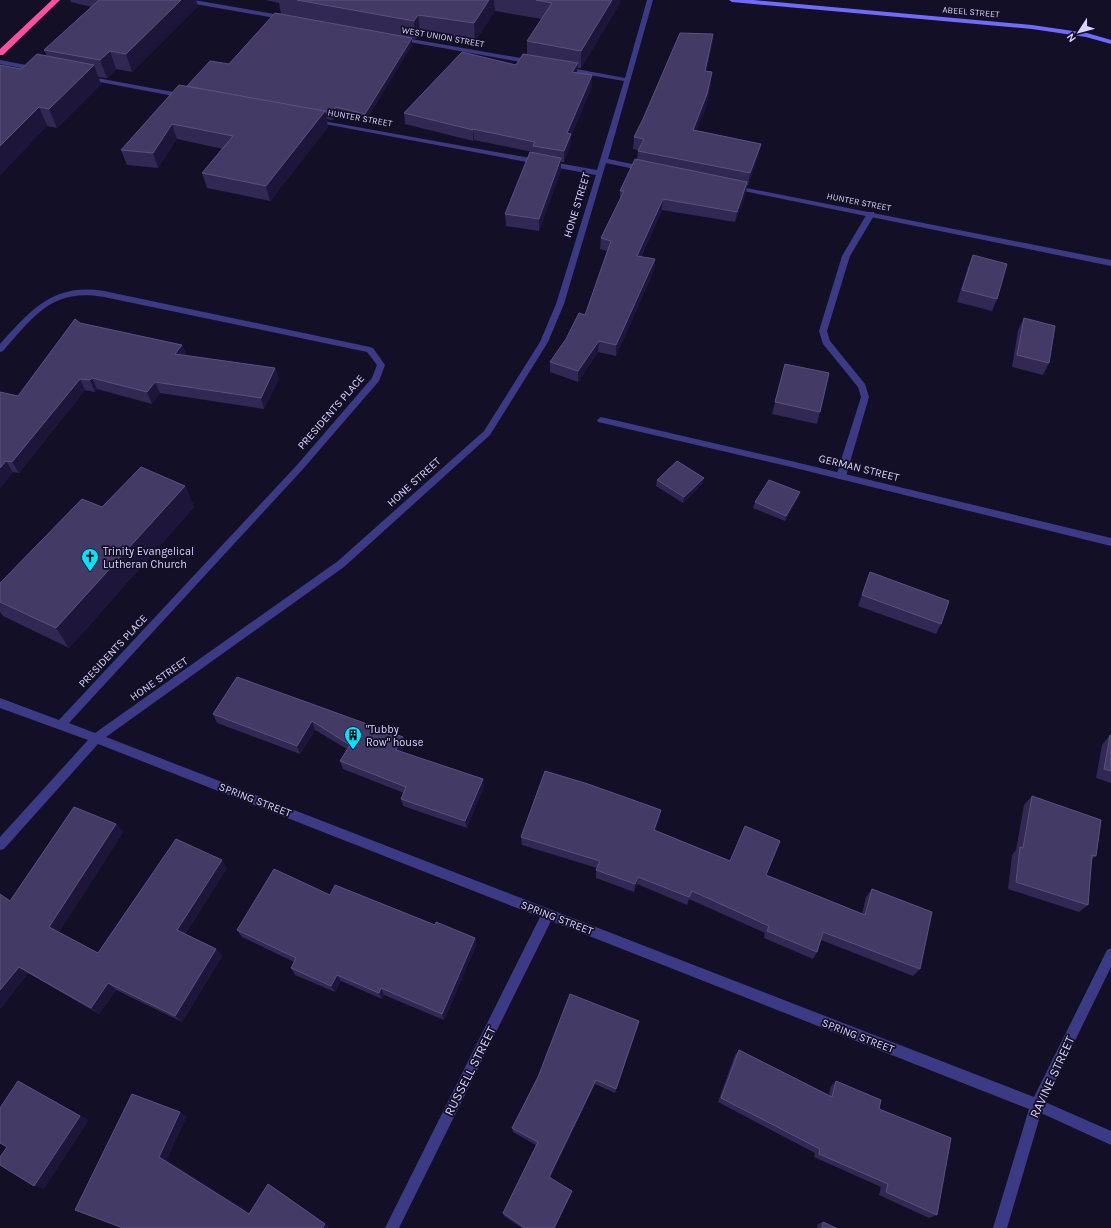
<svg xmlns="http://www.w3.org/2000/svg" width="1111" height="1228" viewBox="0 0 1111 1228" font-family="Karla,sans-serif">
  <rect width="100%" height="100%" fill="#130f26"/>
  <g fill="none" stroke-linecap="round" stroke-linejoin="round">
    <path fill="#3d3a85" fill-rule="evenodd" d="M868 212H874L875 214 850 256 827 331 830 341 865 384 869 397 846 476 841 479 836 476 861 397 858 387 823 344 819 331 842 256Z"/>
    <g fill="#3d3a85" fill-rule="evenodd">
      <path d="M181 0H194L286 16 289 18 286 20 184 2Z"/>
      <path d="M647 0H653L608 159 647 167 648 169 644 171 606 163 564 304 548 342 490 435 344 567 106 737 1034 1097 1107 950 1111 948V967L1045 1102 1111 1131V1145L1041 1113 1007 1228H993L1029 1109 551 921 399 1228H385L540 917 98 744 4 849 0 850V837L88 740 0 708V698L59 720 297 465 372 378 377 365 367 352 104 297C52 288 34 316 3 351L0 352V344C32 309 53 283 104 291L370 347 373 348 385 365 379 381 303 469 69 723 95 733 338 561 484 431 540 342 556 304 596 175 314 122 312 121V119L597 170 624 81 566 71 563 69 566 67 625 78Z"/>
      <path d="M400 37 532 60 535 62 532 64 398 40 397 39Z"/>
      <path d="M0 60 37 67 40 69 37 71 0 64Z"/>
      <path d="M86 76 184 94 187 96 184 98 84 79V77Z"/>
      <path d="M731 185 1111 260V266L734 189H731Z"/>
      <path d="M601 417 791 461 1111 538V546L791 467 598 422 597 420Z"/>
    </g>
    <path fill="#6f6bff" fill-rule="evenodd" d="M729 0H753L1032 25 1087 33 1111 40V44L1086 37 1032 29 732 2Z"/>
    <path fill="#ff4fa3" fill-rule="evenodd" d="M52 0H60L3 55H0V49Z"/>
  </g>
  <g fill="#312854">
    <path d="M70 0H181L198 6 132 72 116 69 107 78 98 77 101 84 57 128 47 126 21 69 47 56 44 50 92 7 71 2Z"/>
    <path d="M265 0H620V3L581 68H577V73L592 75V86L571 136 570 145 564 162H561V170L539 231 506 226 505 214 533 152 474 140 473 141 405 124 404 113 516 65 527 54V41L542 19 495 11 475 41 420 32 416 39 412 38V45L366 120 338 114 333 120 326 119 328 127 270 201 207 188 202 173 223 149 177 139 158 168 127 165 121 150 187 86 229 64 281 14 279 3Z"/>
    <path d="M713 34 712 46 706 71 711 84 706 107 696 130 761 144 758 156 748 186 747 185 746 193 735 222 662 210 641 257 655 259 654 270 616 356 598 352 578 382 550 372V362L585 315 607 251 600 249 601 238 620 199V191L637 160 638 150 633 149 634 137Z"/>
    <path d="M973 255 997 299 992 311 957 302 968 267Z"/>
    <path d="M1024 318 1049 363 1043 375 1012 367 1018 330Z"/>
    <path d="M80 323 182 345 186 355 275 368 279 379 264 409 160 393 152 404 97 389 95 392 85 390 19 473 13 472 0 488V392L18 396Z"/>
    <path d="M785 364 820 412 817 424 772 414Z"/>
    <path d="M657 480 703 483 683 503 656 486Z"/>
    <path d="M185 486 194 507 69 648 3 616 0 612V583L102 507Z"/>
    <path d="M800 492 798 498 785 521 753 508 755 502Z"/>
    <path d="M870 572 941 624 936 634 858 606Z"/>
    <path d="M237 677 405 745 401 751 484 786 467 828 403 806 401 799 404 793 343 769 340 761 347 749 315 730 300 754 217 723 213 714Z"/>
    <path d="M1110 735 1111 736V783L1096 778 1102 745Z"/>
    <path d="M1032 796 1096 856 1092 859 1088 905 1079 912 1008 889 1012 855 1016 850 1024 805Z"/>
    <path d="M661 810 659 819 655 830 862 914 866 897 872 889 920 969 913 976 821 940 817 952 813 959 764 938 765 933 689 899 687 905 637 884 634 892 596 878V870L597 868 522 845 521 837Z"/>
    <path d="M116 824 123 832 59 932 98 953 227 868 185 934 216 949 222 956 182 1022 116 990 99 1014 28 973 0 1009 10 901Z"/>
    <path d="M330 895 475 938 476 945 444 1020 384 995 382 999 341 981 335 992 295 975 291 968 294 962 242 937 237 930Z"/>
    <path d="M639 1021 615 1093 595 1084 550 1178 572 1191 571 1194 555 1228H522L504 1216 503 1213 536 1145 513 1132 512 1128Z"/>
    <path d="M739 1050 829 1095 831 1086 836 1081 879 1109 937 1215 929 1218 879 1195 881 1187 814 1157 815 1153 718 1102 735 1055Z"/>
    <path d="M823 1222 836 1228H817L818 1224Z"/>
  </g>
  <g fill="#1d163a">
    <path d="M181 0H196L198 6 132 72 126 54Z"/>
    <path d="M489 0H494L495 11 475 41 474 23Z"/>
    <path d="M612 0H620V3L581 68V51Z"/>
    <path d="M418 15 420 32 416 39 414 21Z"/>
    <path d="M713 34 712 46 703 83 705 71Z"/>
    <path d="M412 38V45L366 120 365 114Z"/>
    <path d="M110 51 116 69 107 78 100 60Z"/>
    <path d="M578 63 577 74 572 72Z"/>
    <path d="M94 65 101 84 57 128 49 109Z"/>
    <path d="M712 72 711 84 706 107 692 142 693 130Z"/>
    <path d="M592 75V86L571 136 570 145 564 162V151L567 133Z"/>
    <path d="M39 107 47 126 0 176V146Z"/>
    <path d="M336 107 338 114 333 120 332 113Z"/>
    <path d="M325 111 328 127 270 201 266 186Z"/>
    <path d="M172 124 177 139 158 168 153 153Z"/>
    <path d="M473 129 474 140 473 141Z"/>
    <path d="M761 144 758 156 748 186 750 173Z"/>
    <path d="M561 158V170L539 231V219Z"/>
    <path d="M747 182 746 193 735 222 737 212Z"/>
    <path d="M663 199 662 210 636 267 637 256Z"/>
    <path d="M655 259 654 270 616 356V345Z"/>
    <path d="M599 341 598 352 578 382V371Z"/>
    <path d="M182 345 186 356 175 354Z"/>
    <path d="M275 368 279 379 264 409 261 398Z"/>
    <path d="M92 378 97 389 95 392 90 380Z"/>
    <path d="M80 379 85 390 19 473 12 462Z"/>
    <path d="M155 382 160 393 152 404 147 392Z"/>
    <path d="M6 461 13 472 0 488V468Z"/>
    <path d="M704 478 703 483 683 503 684 497Z"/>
    <path d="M185 486 194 507 69 648 56 628Z"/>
    <path d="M800 492 798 498 785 521 786 516Z"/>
    <path d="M312 721 315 730 300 754 297 746Z"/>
    <path d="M403 737 405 745 398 758 396 750Z"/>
    <path d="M483 779 484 786 467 828 465 821Z"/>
    <path d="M661 810 659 819 653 838 654 830Z"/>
    <path d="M116 824 123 832 58 934 49 927Z"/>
    <path d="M222 860 227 868 183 937 177 930Z"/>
    <path d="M638 877 637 884 634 892 635 884Z"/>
    <path d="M475 938 476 945 444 1020 442 1014Z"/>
    <path d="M216 949 222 956 182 1022 175 1016Z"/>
    <path d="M19 967 28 973 0 1009V990Z"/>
    <path d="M337 975 341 981 335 992 331 986Z"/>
    <path d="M108 983 116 990 99 1014 91 1008Z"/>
    <path d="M381 988 384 995 382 999 379 993Z"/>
    <path d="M639 1021 638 1027 615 1093 616 1089Z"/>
    <path d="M596 1080 595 1084 549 1180V1177Z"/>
    <path d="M18 1081 28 1086 89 1120 44 1189 34 1186Z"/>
    <path d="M180 1112 187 1116 167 1160 255 1216 249 1214 159 1157Z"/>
    <path d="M268 1184 274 1187 329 1226 328 1228H322Z"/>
    <path d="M572 1191 571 1194 555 1228H554Z"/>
  </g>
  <g fill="#433a66" stroke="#5a527e">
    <path d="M99 0H181L126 54 110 51 100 60 44 50Z"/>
    <path d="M297 0H489L474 23 418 15 414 21Z"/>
    <path d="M536 0H612L581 51 527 41 552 3Z"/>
    <path d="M275 13 412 38 365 114 336 107 332 113 187 86 210 61 229 64Z"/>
    <path d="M680 33 713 34 705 71 712 72 707 94 693 130 761 144 750 173 638 151 644 139 634 137 643 119Z"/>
    <path d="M462 52 516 65 523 54 578 63 572 72 592 75 567 133 571 134 564 151 533 146 535 142 473 129V130L404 113Z"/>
    <path d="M37 54 94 65 49 109 39 107 0 146V65L21 69Z"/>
    <path d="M179 85 325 111 266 186 202 173 233 136 172 124 153 153 121 150Z"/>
    <path d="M530 152 561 158 539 219 505 214Z"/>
    <path d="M635 159 747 182 737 212 663 199 637 256 655 259 616 345 599 341 578 371 550 362 566 339 579 313 585 315 611 241 601 238 624 191H620Z"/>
    <path d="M973 255 1007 264 997 299 962 290Z"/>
    <path d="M1024 318 1055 326 1049 363 1017 355Z"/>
    <path d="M75 319 80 323 182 345 175 354 275 368 261 398 155 382 147 392 92 378 90 380 80 379 12 462 6 461 0 468V392L18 396Z"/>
    <path d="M785 364 829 373 820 412 775 402Z"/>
    <path d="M677 461 704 478 684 497 657 480Z"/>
    <path d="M141 467 185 486 56 628 0 602V583L82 499 102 507Z"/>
    <path d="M769 480 800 492 786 516 755 502Z"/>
    <path d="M870 572 949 601 941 624 862 595Z"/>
    <path d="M237 677 403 737 396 750 483 779 465 821 401 799 406 787 340 761 350 745 312 721 297 746 213 714Z"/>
    <path d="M1110 735 1111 736V771L1104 769Z"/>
    <path d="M545 771 588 784 661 810 654 830 730 861 745 826 780 841 766 875 865 915 872 889 932 912 920 969 823 932 817 952 767 931 769 926 692 891 689 897 638 877 635 884 596 870 600 861 521 837Z"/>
    <path d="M1032 796 1101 820 1096 856 1092 855 1088 905 1016 882 1020 847 1023 848Z"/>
    <path d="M74 807 116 824 49 927 98 953 176 839 222 860 177 930 216 949 175 1016 108 983 91 1008 19 967 0 990V894L10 901Z"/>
    <path d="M274 869 330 895 335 885 435 925 436 922 475 938 442 1014 381 988 379 993 337 975 331 986 291 968 296 958 237 930Z"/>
    <path d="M570 994 639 1021 616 1089 596 1080 549 1177 572 1191 554 1228H525L503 1213 538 1142 512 1128 538 1077Z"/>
    <path d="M739 1050 832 1097 836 1081 881 1100 879 1109 951 1138 937 1215 886 1192 888 1184 819 1154 820 1149 721 1098Z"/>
    <path d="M18 1081 80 1116 34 1186 0 1165V1157L7 1147 0 1143V1108Z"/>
    <path d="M132 1094 180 1112 159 1157 249 1214 268 1184 325 1224 322 1228H123L75 1210Z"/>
    <path d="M823 1222 836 1228H822Z"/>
  </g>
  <defs>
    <symbol id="church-pin" viewBox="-11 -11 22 30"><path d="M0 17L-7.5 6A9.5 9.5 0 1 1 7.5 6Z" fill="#00e5ff" stroke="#130f26"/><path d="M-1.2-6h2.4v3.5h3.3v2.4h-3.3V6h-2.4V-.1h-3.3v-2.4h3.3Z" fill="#111"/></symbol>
    <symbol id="building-pin" viewBox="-11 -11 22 30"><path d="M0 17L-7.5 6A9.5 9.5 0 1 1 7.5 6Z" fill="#00e5ff" stroke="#130f26"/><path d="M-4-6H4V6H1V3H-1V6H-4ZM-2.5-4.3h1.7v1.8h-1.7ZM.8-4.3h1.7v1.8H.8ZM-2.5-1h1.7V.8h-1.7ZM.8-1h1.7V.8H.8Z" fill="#111"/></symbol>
  </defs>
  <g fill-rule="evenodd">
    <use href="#church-pin" x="80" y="547" width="20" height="27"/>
    <use href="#building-pin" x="343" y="725" width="20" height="27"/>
  </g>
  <g text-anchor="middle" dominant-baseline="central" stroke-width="3.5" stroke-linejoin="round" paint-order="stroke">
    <g font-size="9" fill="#d9d4ff" stroke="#130f26">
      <text transform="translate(971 12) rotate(5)">ABEEL STREET</text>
      <text transform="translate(443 37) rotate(10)">WEST UNION STREET</text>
      <text transform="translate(360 118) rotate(10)">HUNTER STREET</text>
      <text transform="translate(859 202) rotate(11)">HUNTER STREET</text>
    </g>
    <g font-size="11" fill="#d9d4ff" stroke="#130f26">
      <text transform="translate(577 205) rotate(-73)">HONE STREET</text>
      <text transform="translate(331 412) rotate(-49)">PRESIDENTS PLACE</text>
      <text transform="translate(859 468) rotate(14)">GERMAN STREET</text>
      <text transform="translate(414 482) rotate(-42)">HONE STREET</text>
      <text transform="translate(113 651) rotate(-47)">PRESIDENTS PLACE</text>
      <text transform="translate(159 679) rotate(-35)">HONE STREET</text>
      <text transform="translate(255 800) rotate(21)">SPRING STREET</text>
      <text transform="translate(557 918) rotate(21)">SPRING STREET</text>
      <text transform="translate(858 1036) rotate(21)">SPRING STREET</text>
    </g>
    <g font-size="11" fill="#d9d4ff" stroke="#130f26" text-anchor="start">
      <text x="103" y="551">Trinity Evangelical<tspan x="103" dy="13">Lutheran Church</tspan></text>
      <text x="366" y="729">"Tubby<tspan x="366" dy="13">Row" house</tspan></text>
    </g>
    <g font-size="13" fill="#d9d4ff" stroke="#130f26">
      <text transform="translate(470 1071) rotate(-63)">RUSSELL STREET</text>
      <text transform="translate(1052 1077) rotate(-65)">RAVINE STREET</text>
    </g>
  </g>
  <g transform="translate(1079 32) rotate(234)" stroke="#130f26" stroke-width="3" paint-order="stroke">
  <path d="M0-3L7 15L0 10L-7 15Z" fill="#d9d4ff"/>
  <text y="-6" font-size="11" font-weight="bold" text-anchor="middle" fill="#d9d4ff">N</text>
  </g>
</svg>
